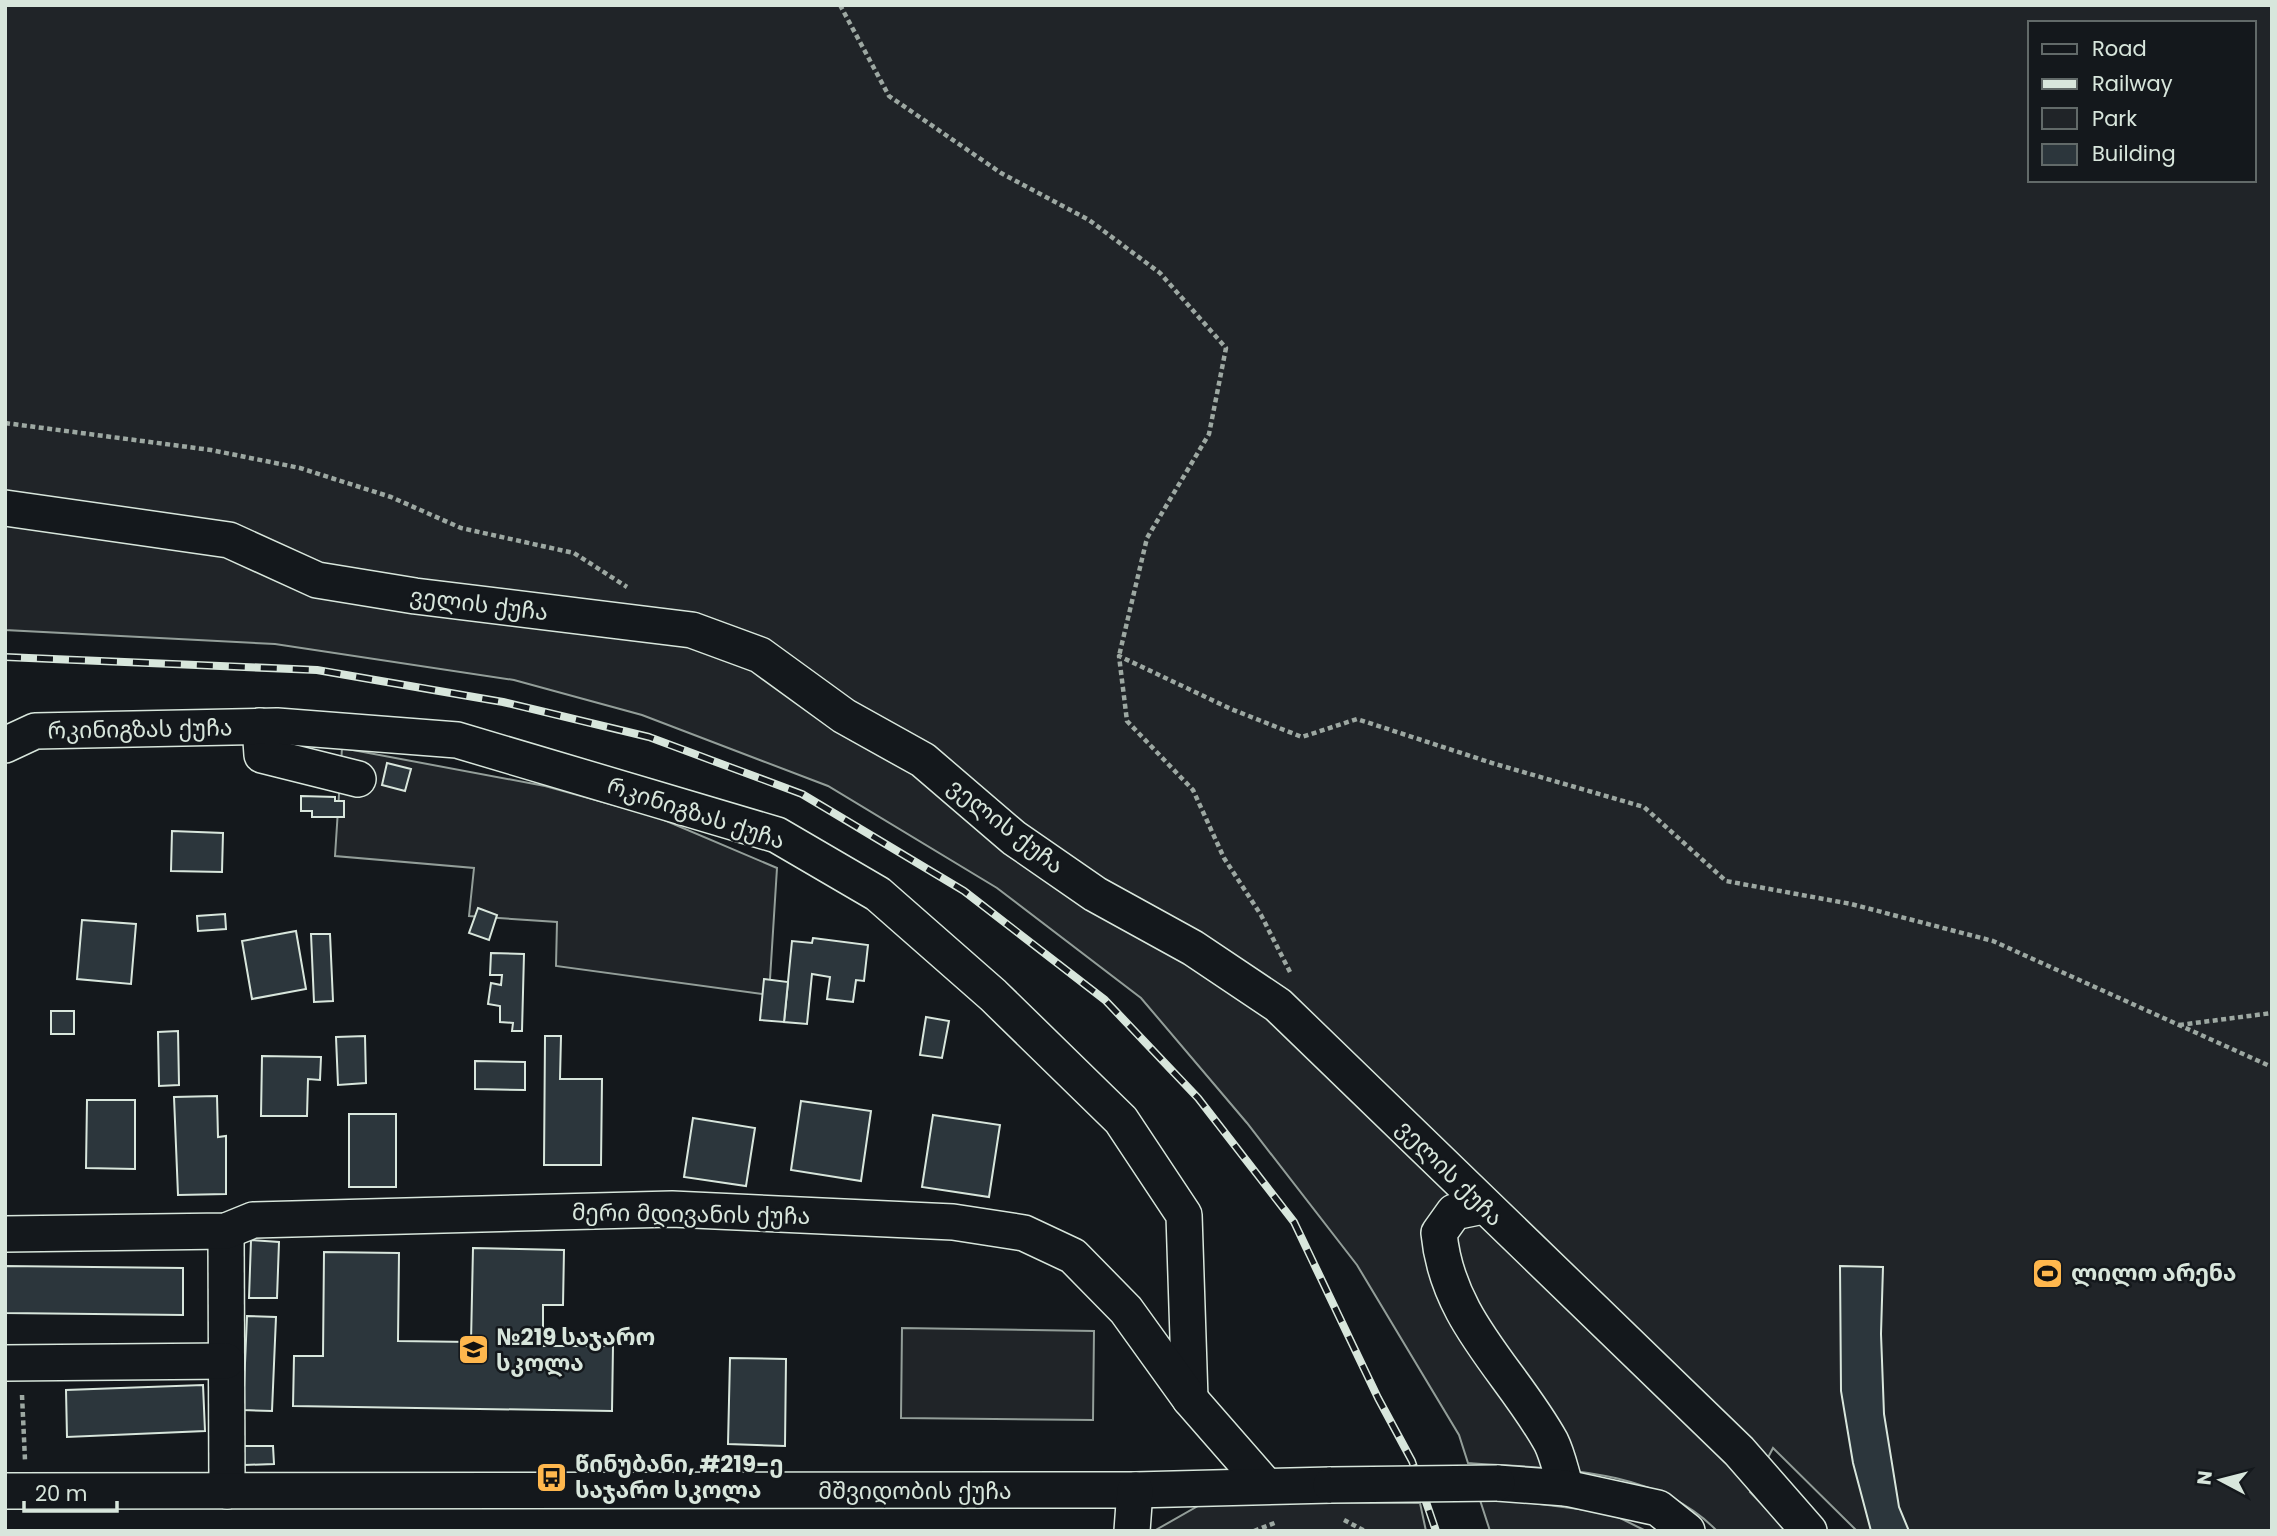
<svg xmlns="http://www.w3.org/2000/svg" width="2277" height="1536" viewBox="0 0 2277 1536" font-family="Poppins,'Noto Sans Georgian',sans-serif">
  <rect width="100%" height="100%" fill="#14181c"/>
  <g fill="#202428" stroke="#939e99" stroke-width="2" fill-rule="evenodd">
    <path d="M5 5H2272V1531H1857L1773 1448 1750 1492 1788 1531H1717C1654 1466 1551 1469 1468 1463L1459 1435 1357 1265 1247 1123 1141 998 997 888 828 786 642 715 514 680 275 644 5 630ZM2030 23H2254V180H2030Z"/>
    <path d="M342 748 545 786 657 817 777 868 769 995 556 966 557 922 469 916 474 868 335 856Z"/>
    <path d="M902 1328 1094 1331 1093 1420 901 1418Z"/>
    <path d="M1480 1500 1517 1501 1610 1513 1646 1531H1490Z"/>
    <path d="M1205 1502 1420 1503 1426 1531H1154Z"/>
  </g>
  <g fill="#2c363c" stroke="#d8e6dc" stroke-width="2">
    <path d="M387 763 411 769 405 791 382 785Z"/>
    <path d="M301 796 335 797V801H344V817H312V811H301Z"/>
    <path d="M172 831 223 833 222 872 171 871Z"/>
    <path d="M478 908 497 915 489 940 469 933Z"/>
    <path d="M225 914 226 929 198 931 197 916Z"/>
    <path d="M82 920 136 924 131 984 77 979Z"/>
    <path d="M296 931 306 989 252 999 242 941Z"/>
    <path d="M311 934H330L333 1001 314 1002Z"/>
    <path d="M813 938 868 945 864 981 856 980 853 1002 827 999 830 977 812 974 807 1024 784 1022 792 941 812 943Z"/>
    <path d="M491 953 524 954 522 1031H512L513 1023 500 1022V1006L488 1004 491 983 501 985 502 975H490Z"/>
    <path d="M764 979 788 982 784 1022 760 1020Z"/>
    <rect x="51" y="1011" width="23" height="23"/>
    <path d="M926 1017 949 1021 942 1058 920 1055Z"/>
    <path d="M178 1031 179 1085 159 1086 158 1032Z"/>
    <path d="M365 1036 366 1083 338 1085 336 1037Z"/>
    <path d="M545 1036H561L560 1079H602L601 1165H544Z"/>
    <path d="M262 1056 321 1057 320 1080 308 1079 307 1116H261Z"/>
    <path d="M475 1061 525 1062V1090L475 1089Z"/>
    <path d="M217 1096 218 1137 226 1136V1194L178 1195 174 1097Z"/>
    <path d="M87 1100H135V1169L86 1168Z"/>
    <path d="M801 1101 871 1111 861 1181 791 1170Z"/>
    <rect x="349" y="1114" width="47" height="73"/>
    <path d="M933 1115 1000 1125 989 1197 922 1187Z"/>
    <path d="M693 1118 755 1128 746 1186 684 1177Z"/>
    <path d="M251 1240 279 1242 277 1298H249Z"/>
    <path d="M473 1248 564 1250 563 1305H543V1346H613L612 1411 293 1406 294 1356H323L324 1252 399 1253 398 1341 471 1342Z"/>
    <path d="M5 1266 183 1268V1315L5 1313Z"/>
    <path d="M1840 1266 1883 1267 1881 1334 1884 1414 1899 1507 1909 1531H1871L1853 1463 1841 1391Z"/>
    <path d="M247 1316 276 1317 272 1411 243 1410Z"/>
    <path d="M730 1358 786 1359 785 1446 728 1444Z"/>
    <path d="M203 1385 205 1431 67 1437 66 1390Z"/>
    <path d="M243 1446H273L274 1464 244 1465Z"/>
  </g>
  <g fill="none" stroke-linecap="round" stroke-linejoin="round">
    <defs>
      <g id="minor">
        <path d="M5 508 229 540 317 580 415 596 692 630 760 655 844 716 923 760 1014 838 1095 894 1193 948 1278 1005 1739 1451 1809 1531"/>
        <path d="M260 726 262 755 358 779"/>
        <path d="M5 745 35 731 277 726 457 740 777 835 878 894 993 995 1121 1120 1184 1215 1190 1399"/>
        <path d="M1483 1206 1454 1212 1439 1233C1447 1320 1511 1370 1551 1442 1558 1456 1561 1473 1566 1488"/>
        <path d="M226 1231 227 1491"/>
        <path d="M5 1234 226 1231 253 1220 672 1209 953 1222 1024 1233 1073 1256 1126 1310 1190 1399 1266 1486"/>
        <path d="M5 1363 226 1361"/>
        <path d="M1497 1483 1566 1488 1658 1508 1687 1531"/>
        <path d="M5 1491 1135 1490 1331 1485"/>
        <path d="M1132 1531 1135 1490"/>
      </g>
    </defs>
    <use href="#minor" stroke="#d8e6dc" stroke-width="38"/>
    <g stroke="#9da8a2" stroke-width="4.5" stroke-dasharray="5 3.5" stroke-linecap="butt">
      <path d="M840 5 889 96 1001 173 1089 220 1160 273 1226 348 1209 434 1147 538 1119 656"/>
      <path d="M5 423 211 450 300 468 391 497 461 528 574 553 627 587"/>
      <path d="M1290 972 1261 915 1224 858 1193 790 1127 721 1119 656 1231 709 1302 737 1357 719 1492 763 1644 807 1726 881 1851 904 1993 941 2272 1067"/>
      <path d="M2179 1025 2272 1013"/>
      <path d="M22 1395 25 1460"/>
      <path d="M1344 1520 1365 1531"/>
      <path d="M1254 1531 1277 1522"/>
    </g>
    <use href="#minor" stroke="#14181c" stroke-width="35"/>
    <defs>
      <path id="rail" d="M5 657 317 670 503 702 649 737 802 794 964 891 1105 1000 1198 1098 1294 1222 1378 1398 1412 1461 1436 1531"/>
    </defs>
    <use href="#rail" stroke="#d8e6dc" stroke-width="8"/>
    <use href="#rail" stroke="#14181c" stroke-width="5" stroke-dasharray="16" stroke-linecap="butt"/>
    <defs>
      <path id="minor-bridge" d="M1331 1485 1497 1483"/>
    </defs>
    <use href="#minor-bridge" stroke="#d8e6dc" stroke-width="38" stroke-linecap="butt"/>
    <use href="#minor-bridge" stroke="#14181c" stroke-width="35"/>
  </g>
  <defs>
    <symbol id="stadium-square" viewBox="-11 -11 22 22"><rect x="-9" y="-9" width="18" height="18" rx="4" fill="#ffb74d" stroke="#14181c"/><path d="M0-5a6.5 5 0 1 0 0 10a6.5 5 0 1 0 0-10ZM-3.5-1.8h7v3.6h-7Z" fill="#111"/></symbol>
    <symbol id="school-square" viewBox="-11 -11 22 22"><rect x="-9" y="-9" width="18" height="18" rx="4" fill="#ffb74d" stroke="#14181c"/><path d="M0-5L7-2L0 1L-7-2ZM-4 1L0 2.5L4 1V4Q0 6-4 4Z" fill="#111"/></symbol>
    <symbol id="bus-square" viewBox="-11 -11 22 22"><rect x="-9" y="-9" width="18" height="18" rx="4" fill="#ffb74d" stroke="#14181c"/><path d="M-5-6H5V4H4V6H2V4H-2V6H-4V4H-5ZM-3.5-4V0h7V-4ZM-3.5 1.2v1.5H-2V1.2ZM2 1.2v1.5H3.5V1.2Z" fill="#111"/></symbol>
  </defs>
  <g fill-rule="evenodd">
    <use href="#stadium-square" x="2030" y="1256" width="35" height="35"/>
    <use href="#school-square" x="456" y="1332" width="35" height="35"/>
    <use href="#bus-square" x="534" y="1460" width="35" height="35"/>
  </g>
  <g text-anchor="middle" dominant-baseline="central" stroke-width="5" stroke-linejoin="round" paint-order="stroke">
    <g font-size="23" fill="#d8e6dc" stroke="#14181c">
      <text transform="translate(479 604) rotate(7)">ველის ქუჩა</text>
      <text transform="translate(140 729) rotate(-1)">რკინიგზას ქუჩა</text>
      <text transform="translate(696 813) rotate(18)">რკინიგზას ქუჩა</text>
      <text transform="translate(1006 826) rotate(38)">ველის ქუჩა</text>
      <text transform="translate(1450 1173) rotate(45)">ველის ქუჩა</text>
      <text transform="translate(691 1214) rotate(1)">მერი მდივანის ქუჩა</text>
      <text x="915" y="1491">მშვიდობის ქუჩა</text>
    </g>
    <g font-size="23" font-weight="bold" fill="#d8e6dc" stroke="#14181c" text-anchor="start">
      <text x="2071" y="1273">ლილო არენა</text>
      <text x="496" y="1337">№219 საჯარო<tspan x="496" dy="26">სკოლა</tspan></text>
      <text x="575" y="1464">წინუბანი, #219-ე<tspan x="575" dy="26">საჯარო სკოლა</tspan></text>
    </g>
  </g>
  <rect width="2277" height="1536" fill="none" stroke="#d8e6dc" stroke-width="14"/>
  <rect x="2028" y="21" width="228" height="161" fill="#14181c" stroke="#626a69" stroke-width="2"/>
  <rect x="2042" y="44" width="35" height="10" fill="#14181c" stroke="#626a69" stroke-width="2"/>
  <text x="2092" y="56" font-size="21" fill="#d8e6dc">Road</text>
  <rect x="2042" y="79" width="35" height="10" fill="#d8e6dc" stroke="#626a69" stroke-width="2"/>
  <text x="2092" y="91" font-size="21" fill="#d8e6dc">Railway</text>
  <rect x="2042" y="108" width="35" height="21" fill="#202428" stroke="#626a69" stroke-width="2"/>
  <text x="2092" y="126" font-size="21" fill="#d8e6dc">Park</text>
  <rect x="2042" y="144" width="35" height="21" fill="#2c363c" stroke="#626a69" stroke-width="2"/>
  <text x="2092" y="161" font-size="21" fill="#d8e6dc">Building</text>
  <g transform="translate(2221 1480) rotate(277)" stroke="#14181c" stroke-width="5" paint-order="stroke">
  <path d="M0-5L12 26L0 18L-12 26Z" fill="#d8e6dc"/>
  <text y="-10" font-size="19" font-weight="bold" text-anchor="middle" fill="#d8e6dc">N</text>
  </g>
  <path d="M24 1501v10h93v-10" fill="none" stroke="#d8e6dc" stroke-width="3.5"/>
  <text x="35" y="1501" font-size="21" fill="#d8e6dc" stroke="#14181c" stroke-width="5" paint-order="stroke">20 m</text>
</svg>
